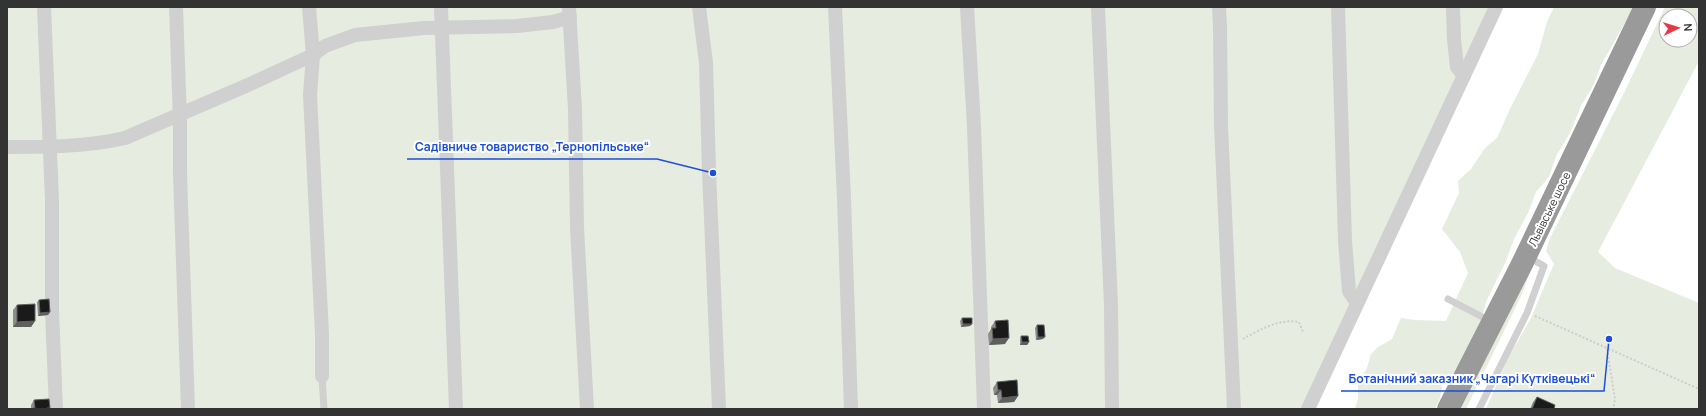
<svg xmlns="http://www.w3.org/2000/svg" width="1706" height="416" viewBox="0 0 1706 416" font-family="Manrope,sans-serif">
  <rect width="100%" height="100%" fill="#fff"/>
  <g fill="#e6ecdf" fill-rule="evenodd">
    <path d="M7 7H1496L1308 409H7Z"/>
    <path d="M1554 7H1634L1601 65 1594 84 1581 106 1570 133 1556 156 1549 177 1536 192 1528 213 1514 239 1506 261 1486 302 1481 321 1460 368 1443 382 1440 398 1435 409H1355L1358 398V384L1367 368 1371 354 1378 347 1392 339 1401 318 1414 320 1446 321 1468 273 1460 252 1442 229 1459 193 1458 181 1471 169 1485 148 1497 138 1510 109 1538 54 1547 22Z"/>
    <path d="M1665 7H1699V61L1598 252 1615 268 1699 303V409H1486L1508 358 1530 320 1554 264 1546 251 1550 238 1623 95ZM1666 16H1690V40H1666Z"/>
    <path d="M1530 272 1522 294 1466 409H1456Z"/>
  </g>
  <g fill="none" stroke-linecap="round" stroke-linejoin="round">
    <g stroke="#cdcdcd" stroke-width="2" stroke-dasharray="2 2" stroke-linecap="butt">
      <path d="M1535 316 1699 389"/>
      <path d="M1243 339C1259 330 1281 318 1299 322L1303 332"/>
      <path d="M1607 349 1615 399 1613 409"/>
    </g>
    <g stroke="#d0d0d0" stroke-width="7">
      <path d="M1448 299 1490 321"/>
      <path d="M322 376 324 409"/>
      <path d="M1479 409 1527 313 1544 266 1528 257"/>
    </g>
    <g stroke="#d0d0d0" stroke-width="14">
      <path d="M44 7 52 200V311L56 409"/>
      <path d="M176 7 180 121V174L188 409"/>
      <path d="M309 7 313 55 310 95 322 334V376"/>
      <path d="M441 7 456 409"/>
      <path d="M699 7 706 63 709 171 719 409"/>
      <path d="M835 7 844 198 851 409"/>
      <path d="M967 7 974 126 984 409"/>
      <path d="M1098 7 1111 305 1112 409"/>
      <path d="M1219 7 1220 27 1221 126 1234 409"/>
      <path d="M1338 7 1345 241 1349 291 1357 303"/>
      <path d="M1453 7 1454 39 1457 67 1464 76"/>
      <path d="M569 8 575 109 577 228 587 409"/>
      <path d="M7 147C46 147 86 147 125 138L248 85 313 55 325 46 355 35 424 28 517 26 553 22 570 17"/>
      <path d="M1308 409 1496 7"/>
    </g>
    <path stroke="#9a9a9a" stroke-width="22" d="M1448 409 1522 264 1645 7"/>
  </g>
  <g fill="#8c8c8c">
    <path d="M39 300 50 312 48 315 38 316 37 302Z"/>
    <path d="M17 305 35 321 31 327H13V310Z"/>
    <path d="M962 318 972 324 970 326 961 327 960 321Z"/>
    <path d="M995 321 1005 344 989 345 988 334 991 329V327Z"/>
    <path d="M1037 325 1043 339 1036 340 1035 328Z"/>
    <path d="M1021 336 1029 342 1027 345H1020V339Z"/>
    <path d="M997 382 1018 396 1014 402 998 403 997 395H994L993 388Z"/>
    <path d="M1537 397 1554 409H1530L1533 402Z"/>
    <path d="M34 400 50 408 49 409H31V405Z"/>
  </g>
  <g fill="#5f5f5f">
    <path d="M50 312 48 315 38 316 40 313Z"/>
    <path d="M35 321 31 327H13L17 322Z"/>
    <path d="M963 324H972L970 326 961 327Z"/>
    <path d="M1038 337H1045L1043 339 1036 340Z"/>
    <path d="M1009 338 1005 344 989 345 993 339Z"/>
    <path d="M1022 342H1029L1027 345H1020Z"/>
    <path d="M998 390H1001L997 395H994Z"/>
    <path d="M1018 396 1014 402 998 403 1002 398Z"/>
  </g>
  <g fill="#1a1a1a" stroke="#5f5f5f">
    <path d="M49 299 50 312 40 313 39 300Z"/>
    <path d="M35 304V321L17 322V305Z"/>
    <path d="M962 318H972V324H963Z"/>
    <path d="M1008 320 1009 338 993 339 992 328H996L995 321Z"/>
    <path d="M1037 325H1044L1045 337H1038Z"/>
    <path d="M1021 336H1028L1029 342H1022Z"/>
    <path d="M1017 380 1018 396 1002 398 1001 390H998L997 382Z"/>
    <path d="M1537 397 1555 405 1554 409H1532Z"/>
    <path d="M49 399 50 408H47V409H33V408H35L34 400Z"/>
  </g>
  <g text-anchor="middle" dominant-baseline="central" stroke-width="4" stroke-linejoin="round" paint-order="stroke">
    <g font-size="11" fill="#333" stroke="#fff">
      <text transform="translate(1549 209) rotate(-64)">Львівське шосе</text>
    </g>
  </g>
  <path fill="none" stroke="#1d4ed8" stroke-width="1.5" d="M713 173L657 159H407M1609 339L1604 391H1341"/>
  <g fill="#1d4ed8" stroke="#fff" stroke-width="1.5">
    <circle cx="713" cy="173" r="4"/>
    <circle cx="1609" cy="339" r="4"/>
  </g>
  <g font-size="12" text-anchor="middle" font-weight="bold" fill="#1d4ed8" stroke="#fff" stroke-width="4" stroke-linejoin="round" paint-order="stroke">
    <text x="532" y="151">Садівниче товариство „Тернопільське“</text>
    <text x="1472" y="383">Ботанічний заказник „Чагарі Кутківецькі“</text>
  </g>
  <rect width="1706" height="416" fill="none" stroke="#333333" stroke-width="16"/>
  <g transform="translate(1678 28) rotate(86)"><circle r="19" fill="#ffffff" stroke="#adadad"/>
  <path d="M0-3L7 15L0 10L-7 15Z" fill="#e63946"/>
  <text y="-6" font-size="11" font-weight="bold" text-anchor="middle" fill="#333333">N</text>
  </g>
</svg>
